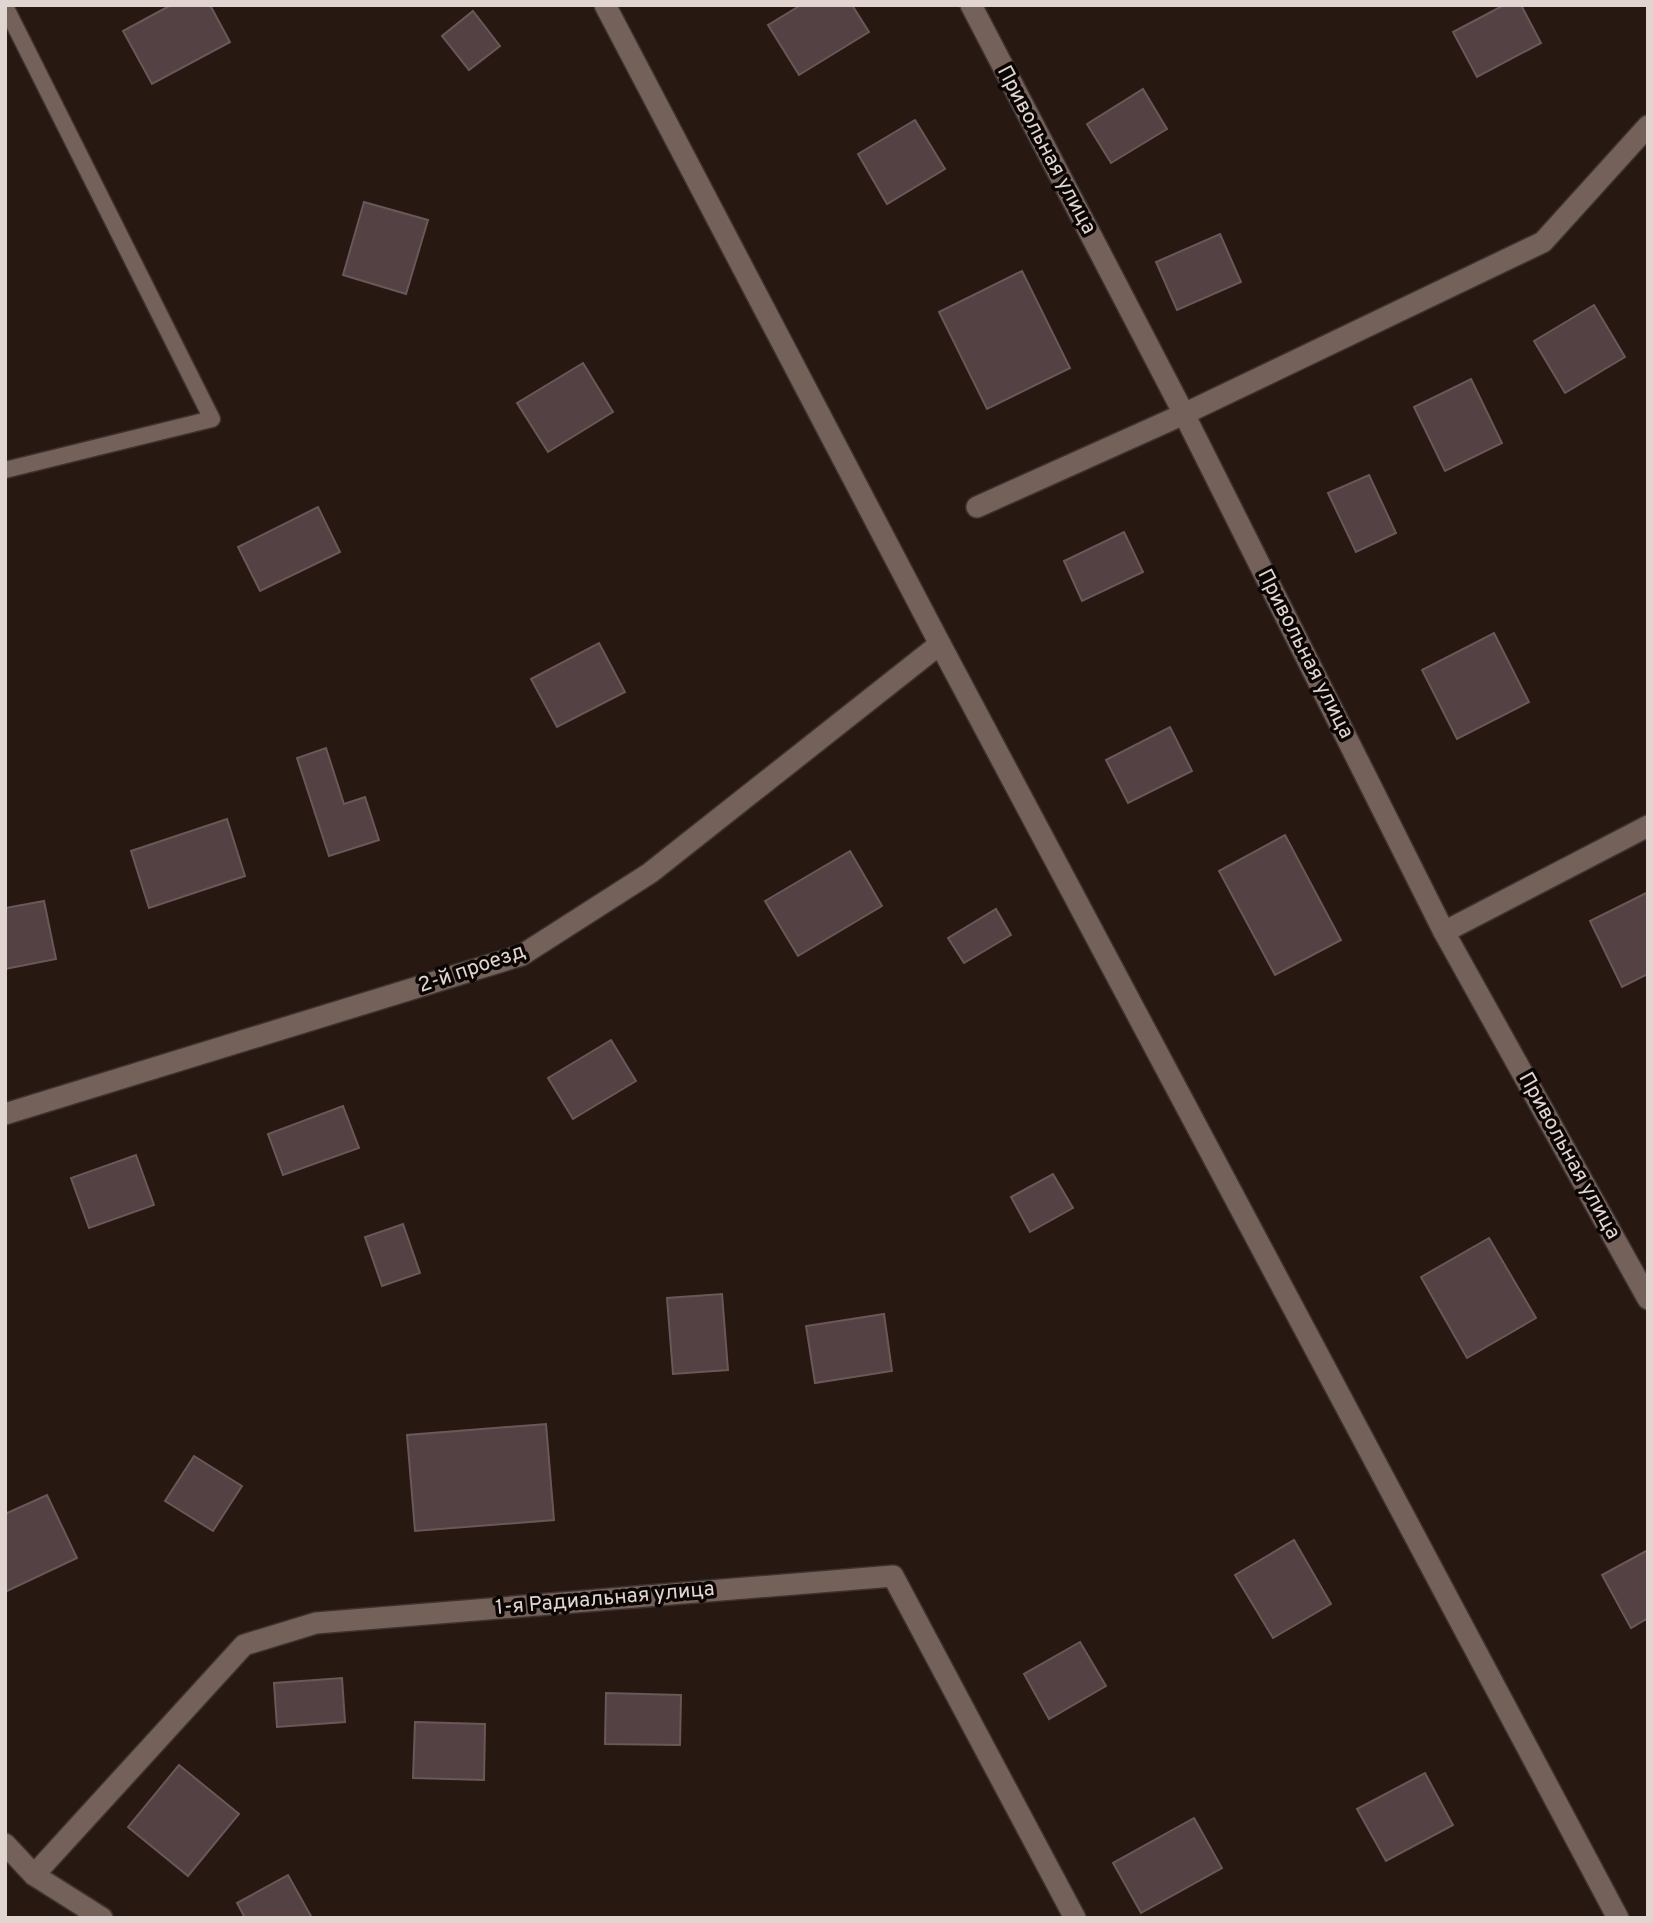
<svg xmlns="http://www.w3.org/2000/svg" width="1653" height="1923" viewBox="0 0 1653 1923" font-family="Overpass,sans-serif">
  <rect width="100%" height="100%" fill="#271811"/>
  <g fill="#544143" stroke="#6b5758" stroke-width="2">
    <path d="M171 5H210L230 42 152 84 123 31Z"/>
    <path d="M801 5H852L869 32 799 75 768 25Z"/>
    <path d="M1504 5H1521L1541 43 1477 77 1453 32Z"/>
    <path d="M473 11 500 46 469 70 442 36Z"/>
    <path d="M1143 89 1167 129 1111 163 1087 124Z"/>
    <path d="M915 120 945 169 887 204 858 154Z"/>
    <path d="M364 202 428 220 406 294 343 275Z"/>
    <path d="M1220 234 1241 282 1177 310 1156 262Z"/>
    <path d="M1022 271 1070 368 987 409 939 312Z"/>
    <path d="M1594 305 1625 357 1565 393 1534 341Z"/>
    <path d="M583 363 613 412 548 452 517 403Z"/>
    <path d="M1471 379 1502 443 1445 471 1414 407Z"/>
    <path d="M1369 475 1396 533 1356 552 1328 493Z"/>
    <path d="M318 507 340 552 260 591 238 547Z"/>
    <path d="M1124 532 1143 572 1082 601 1064 561Z"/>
    <path d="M1494 633 1529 702 1457 739 1422 670Z"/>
    <path d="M599 643 625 692 557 727 531 679Z"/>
    <path d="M1170 727 1192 771 1128 803 1106 760Z"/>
    <path d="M326 748 344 804 365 797 379 840 329 856 297 758Z"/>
    <path d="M227 819 245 876 149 908 131 851Z"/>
    <path d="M1285 835 1341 940 1275 975 1219 871Z"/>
    <path d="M850 851 882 906 798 956 765 901Z"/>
    <path d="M1648 892V974L1622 987 1590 921Z"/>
    <path d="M44 901 56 959 5 969V908Z"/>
    <path d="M996 909 1011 935 964 963 948 938Z"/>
    <path d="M611 1040 636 1081 573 1119 548 1078Z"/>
    <path d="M343 1106 359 1148 283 1175 268 1134Z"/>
    <path d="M136 1155 154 1205 89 1228 71 1178Z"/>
    <path d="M1053 1174 1073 1208 1030 1232 1011 1197Z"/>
    <path d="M403 1224 420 1273 382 1286 365 1237Z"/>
    <path d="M1489 1238 1536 1318 1467 1358 1421 1277Z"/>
    <path d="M722 1294 728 1370 673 1374 667 1298Z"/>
    <path d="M884 1314 892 1371 815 1383 806 1326Z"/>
    <path d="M546 1424 554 1520 415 1531 407 1435Z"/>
    <path d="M194 1456 242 1486 213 1531 165 1501Z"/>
    <path d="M47 1495 77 1558 5 1592V1514Z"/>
    <path d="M1294 1540 1331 1604 1273 1638 1235 1575Z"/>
    <path d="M1648 1550V1618L1631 1628 1602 1575Z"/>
    <path d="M1080 1642 1106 1686 1049 1719 1024 1674Z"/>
    <path d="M342 1678 345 1722 277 1727 274 1683Z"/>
    <path d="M606 1693 681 1695 680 1745 605 1744Z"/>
    <path d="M415 1722 485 1724 484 1780 413 1778Z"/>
    <path d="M179 1765 239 1814 188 1876 128 1827Z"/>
    <path d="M1425 1773 1453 1825 1386 1861 1357 1809Z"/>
    <path d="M1194 1818 1222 1868 1141 1913 1113 1863Z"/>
    <path d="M288 1875 312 1918H245L237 1903Z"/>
  </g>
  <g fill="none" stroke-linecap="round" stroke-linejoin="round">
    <defs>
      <path id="lane" d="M5 6 212 419 5 470"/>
      <g id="street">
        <path d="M605 5 940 644 1618 1918"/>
        <path d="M971 5 1184 414 1444 932 1648 1299"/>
        <path d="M977 507 1184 414 1543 242 1648 126"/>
        <path d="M1444 932 1648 826"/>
        <path d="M5 1114 522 955 650 873 940 644"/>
        <path d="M5 1844 34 1875 102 1918"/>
        <path d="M34 1875 244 1645 316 1623 893 1576 1075 1918"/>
      </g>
    </defs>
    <use href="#lane" stroke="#3d322f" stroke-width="19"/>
    <use href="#street" stroke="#3d322f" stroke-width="24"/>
    <use href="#lane" stroke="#746159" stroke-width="16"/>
    <use href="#street" stroke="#746159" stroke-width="21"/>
  </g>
  <g text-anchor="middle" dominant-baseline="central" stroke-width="7" stroke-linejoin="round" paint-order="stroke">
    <g font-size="21" fill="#e0d5d1" stroke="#0b0504">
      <text transform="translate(1046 150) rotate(62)">Привольная улица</text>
      <text transform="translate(1305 654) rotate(63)">Привольная улица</text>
      <text transform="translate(472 969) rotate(-19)">2-й проезд</text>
      <text transform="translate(1569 1156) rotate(61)">Привольная улица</text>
      <text transform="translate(605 1599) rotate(-5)">1-я Радиальная улица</text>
    </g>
  </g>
  <rect width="1653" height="1923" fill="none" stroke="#e0d5d1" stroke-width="14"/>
</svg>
